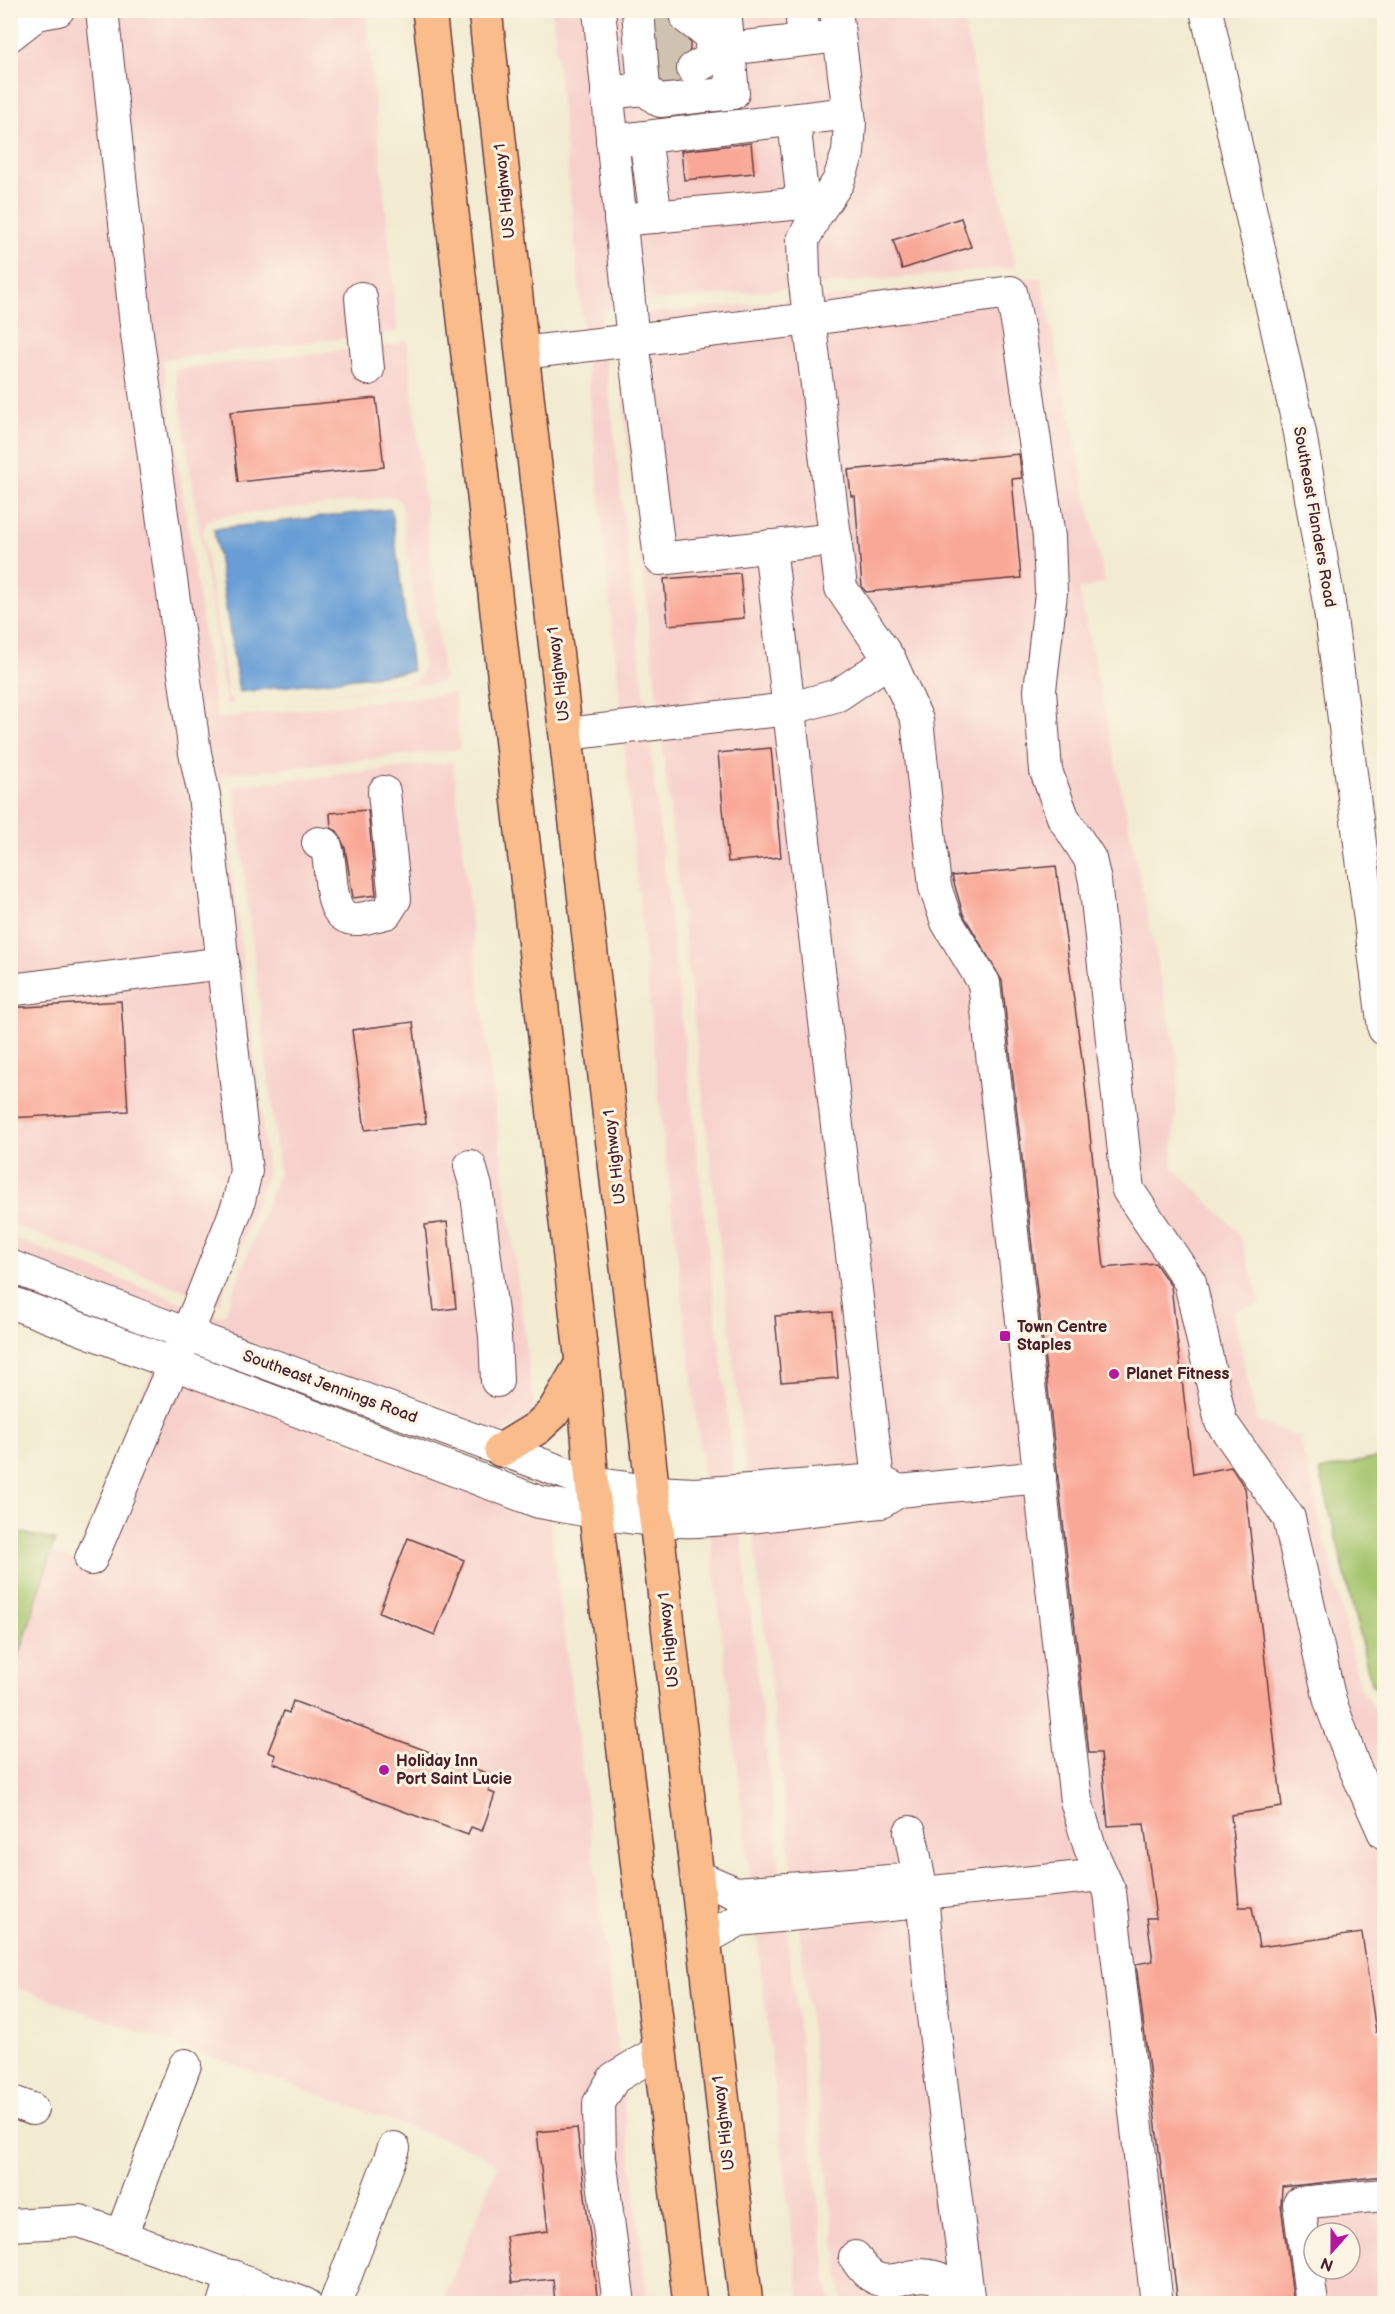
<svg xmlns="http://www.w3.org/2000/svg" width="1395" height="2314" viewBox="0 0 1395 2314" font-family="'Balsamiq Sans',sans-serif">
  <rect width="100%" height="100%" fill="#fcf5e5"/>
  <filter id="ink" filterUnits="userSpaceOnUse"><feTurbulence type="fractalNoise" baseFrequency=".0167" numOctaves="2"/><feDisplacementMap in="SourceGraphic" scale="12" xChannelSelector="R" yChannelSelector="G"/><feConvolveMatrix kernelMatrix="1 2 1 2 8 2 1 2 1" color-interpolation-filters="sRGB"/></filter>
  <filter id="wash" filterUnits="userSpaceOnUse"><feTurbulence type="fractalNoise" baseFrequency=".008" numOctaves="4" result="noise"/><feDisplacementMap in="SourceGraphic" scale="24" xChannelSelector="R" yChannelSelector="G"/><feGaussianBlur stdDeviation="1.35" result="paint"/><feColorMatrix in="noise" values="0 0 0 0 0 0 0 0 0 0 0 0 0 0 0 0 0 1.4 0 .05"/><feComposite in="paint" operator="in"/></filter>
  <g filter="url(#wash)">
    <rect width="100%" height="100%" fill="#f2ebd1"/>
    <g fill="#f7d0cc" fill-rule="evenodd">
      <path d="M10 11H366L398 332 162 359 217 718 454 693 460 749 221 775 268 1172 219 1304 11 1224Z"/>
      <path d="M552 11H961L1016 267 613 305 603 312 601 320 830 2303H800L658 1091Z"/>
      <path d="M1041 277 1105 583 1079 589 1179 1064 1172 1166 1238 1232 1261 1303 1233 1312 1257 1421 1300 1437 1361 1689 1384 1721V2303H842L613 317ZM1314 2233H1350V2269H1314Z"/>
      <path d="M407 339 444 682 282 699 412 683 421 676 423 668 401 504 397 498 391 497 214 517 207 521 203 532 228 695 235 704 226 705 175 369 399 344Z"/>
      <path d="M453 762 472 929 535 1414 500 1436 11 1253 10 1237 218 1316 225 1314 279 1172 234 786Z"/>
      <path d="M153 1369 549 1516 609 1975 648 2303H442L498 2166 477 2151 11 1986V1682L51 1552 75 1561Z"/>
    </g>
    <g fill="#a4c46d" stroke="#77724c" stroke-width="1.5">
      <path d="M1384 1456V1700L1371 1683 1320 1471Z"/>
      <path d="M11 1531 55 1540 11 1682 10 1531Z"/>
    </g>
    <path fill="#689ed5" stroke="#595e80" stroke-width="1.5" d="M391 509 412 671 239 692 214 529Z"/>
    <g id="blocks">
      <g fill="#f9a897">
        <path d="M656 10H671V26L690 42V50L678 59 675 68 680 81 665 82 661 80Z"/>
        <path d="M751 143 754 173 684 180 681 151Z"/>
        <path d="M961 218 971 247 902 269 893 240Z"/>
        <path d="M376 398 384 467 238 482 230 412Z"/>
        <path d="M1019 454 1022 478 1012 479 1021 578 866 592 862 587 855 496H851L848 470Z"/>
        <path d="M740 573 744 618 668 625 664 579Z"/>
        <path d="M771 748 781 857 728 862 718 753Z"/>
        <path d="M368 810 376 895 353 898 345 848 337 831 331 828 330 813Z"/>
        <path d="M1056 866 1083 1067 1104 1268 1155 1263 1171 1286 1193 1474 1231 1467 1245 1488 1282 1807 1231 1815 1239 1907H1252L1259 1947 1362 1933 1376 2032 1384 2030V2089L1378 2091 1384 2132V2176L1282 2187 1281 2205 1294 2304H1178L1136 1964 1153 1961 1147 1918H1156L1144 1824 1108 1826 1101 1753H1089L1002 981 963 914 952 876Z"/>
        <path d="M121 1001 128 1111 10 1118V1008Z"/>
        <path d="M413 1022 426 1123 365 1130 352 1030Z"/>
        <path d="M447 1222 456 1308 434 1311 425 1225Z"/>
        <path d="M833 1312 838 1378 781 1382 775 1316Z"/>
        <path d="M408 1538 464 1560 435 1635 379 1612Z"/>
        <path d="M293 1701 494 1776 488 1791 495 1794 482 1831 471 1827 468 1835 273 1763 276 1755 268 1752 284 1711 289 1713Z"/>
        <path d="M577 2128 598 2304H555L553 2279 512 2283 506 2236 548 2231 537 2132Z"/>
      </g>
    </g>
  </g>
  <g filter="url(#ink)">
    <use href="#blocks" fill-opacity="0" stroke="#633e44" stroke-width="1.5"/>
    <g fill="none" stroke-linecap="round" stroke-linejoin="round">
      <g stroke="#d0c2b0" stroke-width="32" stroke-dasharray="32 16" stroke-linecap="butt">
        <path d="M654 22 687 18"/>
        <path d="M656 46 690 43"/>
        <path d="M659 73 693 69"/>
      </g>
      <defs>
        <g id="minor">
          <path d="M599 10 633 341 660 559 836 539"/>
          <path d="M638 10 644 89"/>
          <path d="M801 10 804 40"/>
          <path d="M836 10 850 122 848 153 838 182 816 215 803 240 804 275 841 588 890 660 917 720 935 887 947 922 984 983 1076 1801 1090 1848 1110 1892 1157 2304"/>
          <path d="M1206 10 1300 433 1329 603 1384 1029"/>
          <path d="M687 18 728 49 839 36"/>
          <path d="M10 35 37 14 58 10"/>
          <path d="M693 69 728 49 711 47"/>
          <path d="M607 93 644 89 660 101 733 93 725 10"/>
          <path d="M794 120 803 204"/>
          <path d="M645 137 656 217"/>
          <path d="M612 141 849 113"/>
          <path d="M620 220 825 201"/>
          <path d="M361 298 368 369"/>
          <path d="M522 353 810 319 1011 292 1019 332 1049 537 1051 593 1040 690 1046 771 1063 817 1090 859 1095 881 1128 1190 1190 1282 1221 1422 1289 1518 1330 1701 1353 1764 1384 1833"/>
          <path d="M770 546 878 1480"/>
          <path d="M566 734 789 709 838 695 890 660"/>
          <path d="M318 843 325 844C335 865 323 922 358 919 367 918 377 915 386 913L395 899 384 792"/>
          <path d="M10 990 223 963"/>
          <path d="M470 1166 476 1187 495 1336 497 1381"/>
          <path d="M10 1266 187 1334 592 1483 655 1492 695 1494 878 1480 897 1490"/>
          <path d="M10 1302 539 1502C591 1511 644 1523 698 1521 759 1518 820 1508 881 1502L899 1491 1040 1477"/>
          <path d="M91 1559 198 1307 238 1205 246 1171 204 795 195 753 137 334 102 10"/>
          <path d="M910 1832 922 1893 932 2008 969 2304"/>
          <path d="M696 1876 736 1893 902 1880 922 1893"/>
          <path d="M703 1940 739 1920 900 1904 922 1893 1102 1875"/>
          <path d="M10 2101 32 2109"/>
          <path d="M10 2225 80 2221 305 2304"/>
          <path d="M121 2236 185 2065"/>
          <path d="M855 2257C883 2305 909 2262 942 2280L950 2304"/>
          <path d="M224 2304 233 2276"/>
          <path d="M335 2304 394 2148"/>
          <path d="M619 2304 600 2158 599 2103 614 2078 659 2051"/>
          <path d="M1312 2304 1299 2203 1384 2195"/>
        </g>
        <g id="major">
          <path d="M429 10 582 1363 592 1483 690 2304"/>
          <path d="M485 10 522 353 746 2304"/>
          <path d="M501 1450 537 1428 553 1413 582 1363"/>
        </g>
      </defs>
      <use href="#minor" stroke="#633e44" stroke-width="34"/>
      <use href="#major" stroke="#633e44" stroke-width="36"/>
      <use href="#minor" stroke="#fff" stroke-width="32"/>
      <use href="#major" stroke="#fabc8b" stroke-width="33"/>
    </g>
  </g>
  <g fill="#b5179e" stroke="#fcf5e5" stroke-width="2">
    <rect x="999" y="1330" width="12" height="12" rx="3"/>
    <circle cx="1114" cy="1374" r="6"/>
    <circle cx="384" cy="1770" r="6"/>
  </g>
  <g text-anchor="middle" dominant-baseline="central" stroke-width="6" stroke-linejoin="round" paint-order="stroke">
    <g font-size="16" fill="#4a1f2b" stroke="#fcf5e5">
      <text transform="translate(505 191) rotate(-96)">US Highway 1</text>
      <text transform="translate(1314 517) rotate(80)">Southeast Flanders Road</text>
      <text transform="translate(559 674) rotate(-97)">US Highway 1</text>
      <text transform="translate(615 1157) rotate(-97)">US Highway 1</text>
      <text transform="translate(330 1387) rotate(20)">Southeast Jennings Road</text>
      <text transform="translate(669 1640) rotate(-96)">US Highway 1</text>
      <text transform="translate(724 2123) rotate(-97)">US Highway 1</text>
    </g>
    <g font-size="16" font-weight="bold" fill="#4a1f2b" stroke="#fcf5e5" text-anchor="start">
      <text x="1017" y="1327">Town Centre<tspan x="1017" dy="18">Staples</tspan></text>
      <text x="1126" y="1374">Planet Fitness</text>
      <text x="396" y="1761">Holiday Inn<tspan x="396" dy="18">Port Saint Lucie</tspan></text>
    </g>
  </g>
  <rect width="1395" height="2314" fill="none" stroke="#fcf5e5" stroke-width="36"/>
  <g transform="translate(1332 2251) rotate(201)"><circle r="28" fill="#fcf5e5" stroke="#b59f9b" stroke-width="1.5"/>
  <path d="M0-4.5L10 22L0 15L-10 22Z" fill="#b5179e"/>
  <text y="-9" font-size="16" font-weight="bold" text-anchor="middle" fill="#4a1f2b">N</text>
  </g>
</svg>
